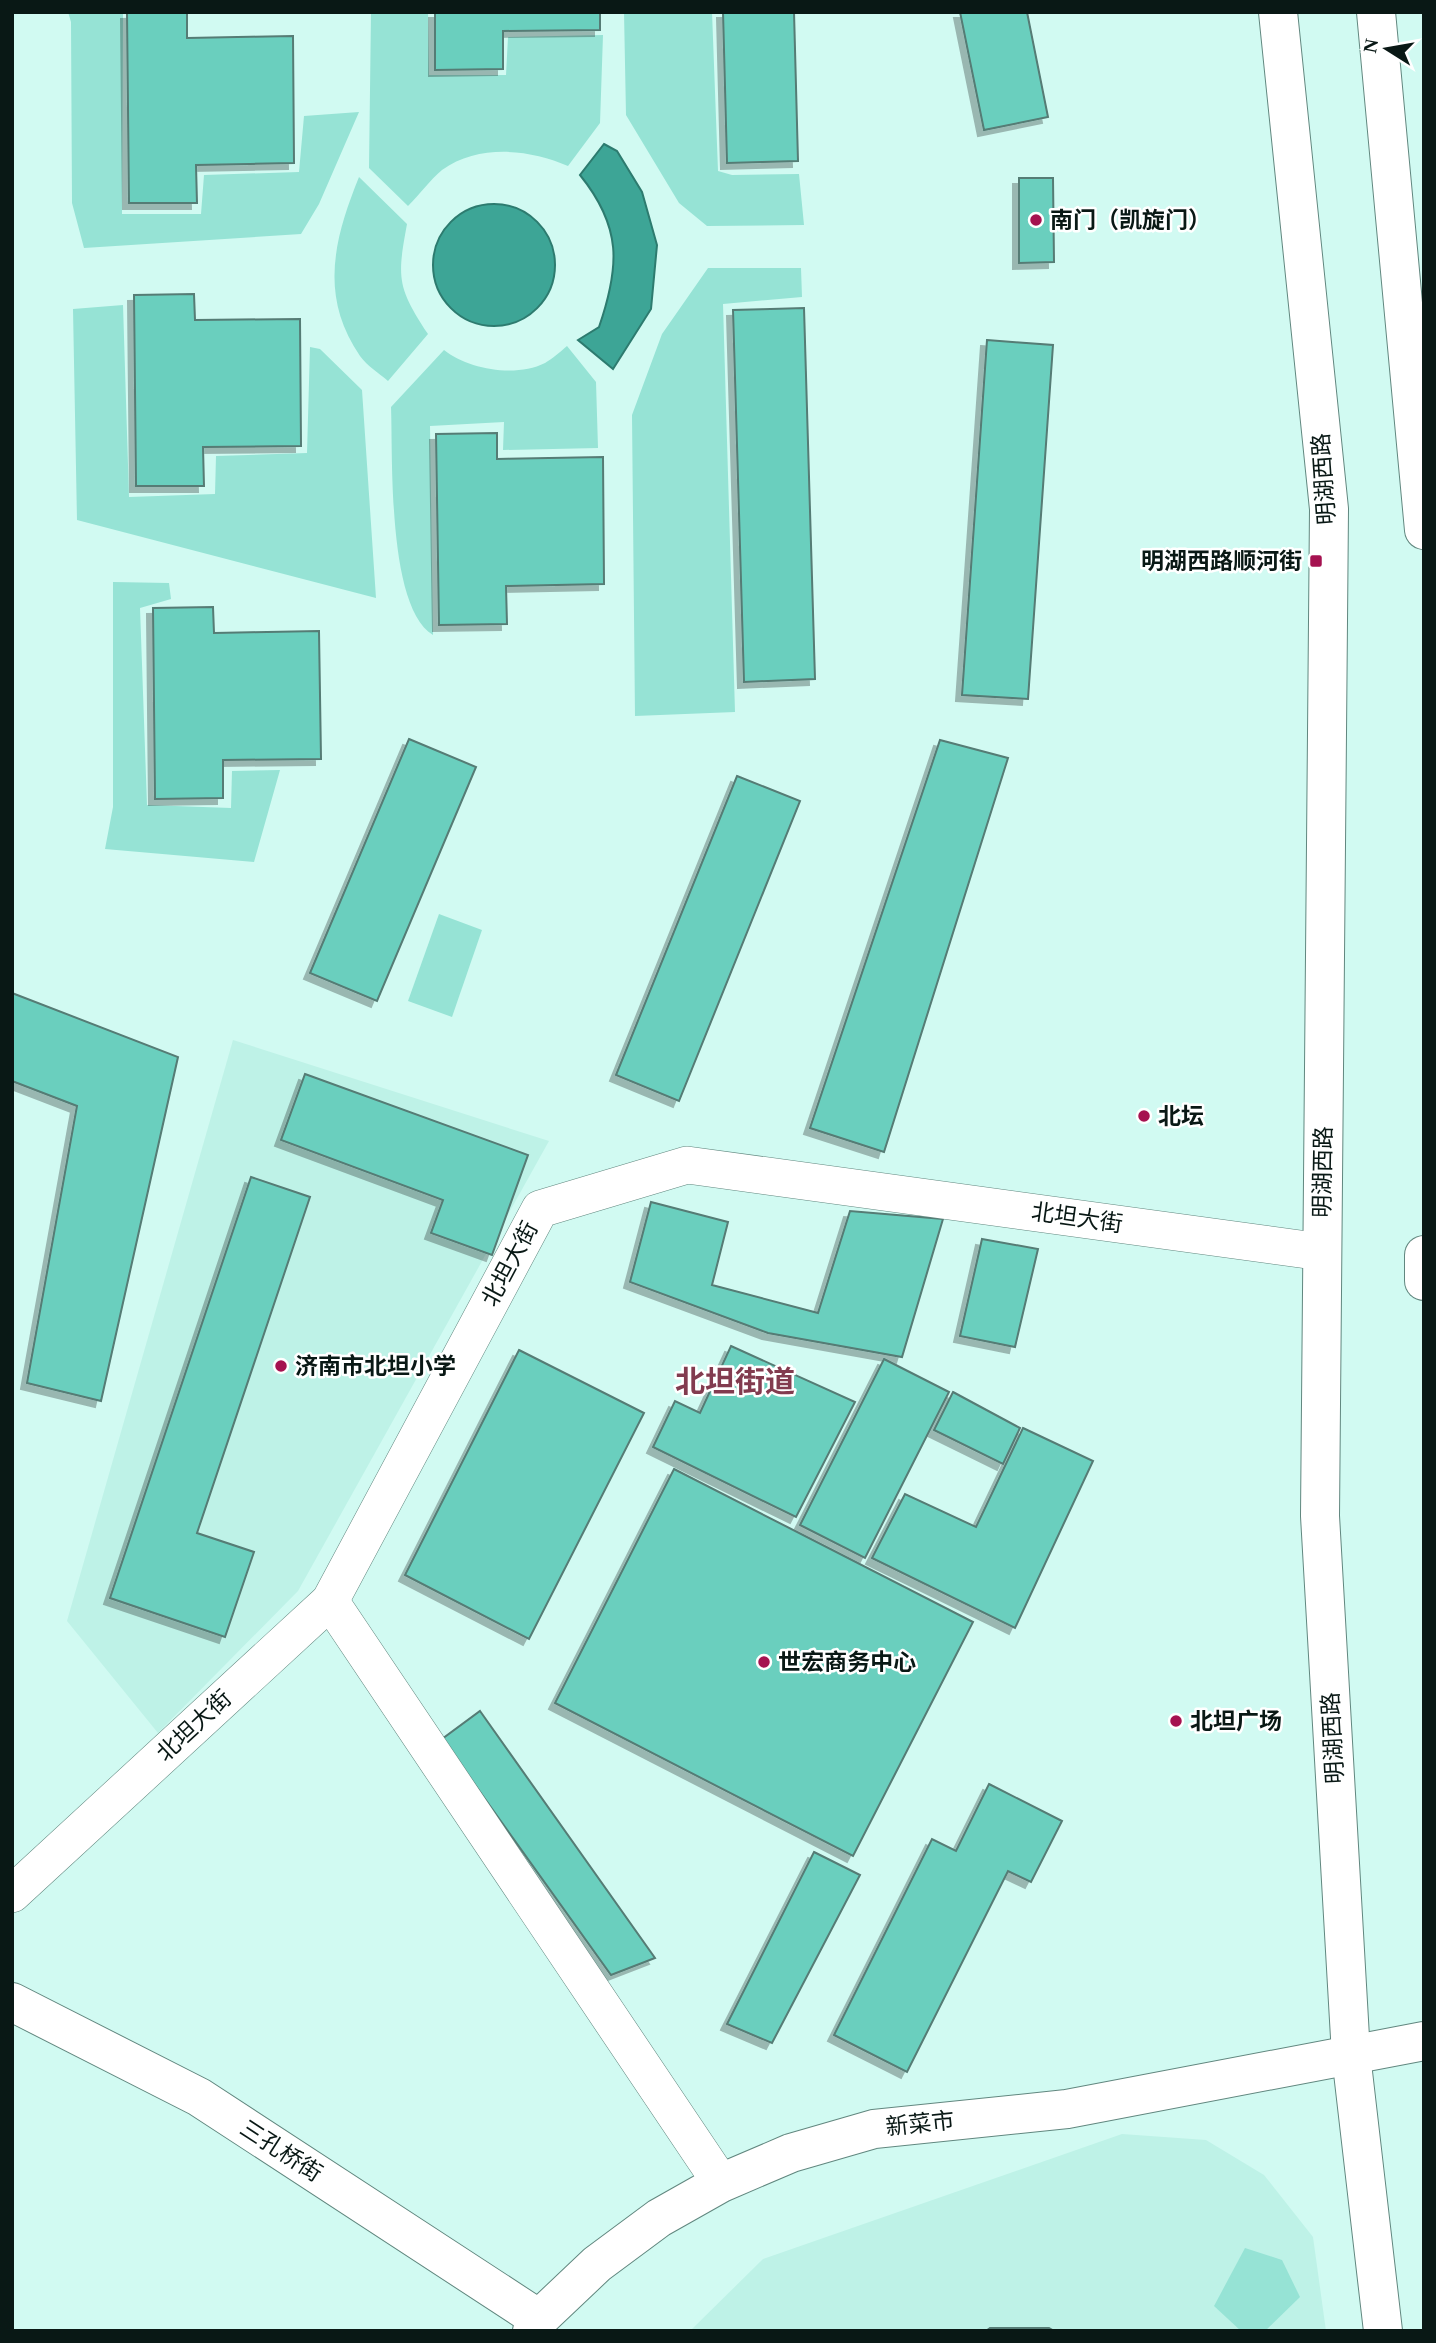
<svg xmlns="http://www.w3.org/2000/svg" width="1436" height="2343" viewBox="0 0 1436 2343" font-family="'Times New Roman','Noto Sans SC',serif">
  <defs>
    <filter id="shadow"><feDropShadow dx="-6" dy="6" stdDeviation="0" flood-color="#0004"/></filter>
  </defs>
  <rect width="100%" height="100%" fill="#d1faf2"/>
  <g fill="#bef2e7">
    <path d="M233 1040 549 1141 298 1591 158 1733 67 1621Z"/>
    <path d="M1122 2134 1206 2140 1264 2175 1313 2237 1326 2331H690L763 2259Z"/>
  </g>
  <g fill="#96e3d5">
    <path d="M68 12H123L122 214H201L204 175 299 172 304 116 359 112 319 204 301 234 84 248 72 203 71 22Z"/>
    <path d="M371 12H428L429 75H506L508 37 603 35 600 123 568 166C529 149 479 144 442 170 430 180 419 195 408 206L369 168Z"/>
    <path d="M624 12H712L718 171 732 175 799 174 804 225 707 226 679 203 626 115Z"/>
    <path d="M359 177 407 224C397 278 397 287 428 334L388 381C379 373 367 366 360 356 319 296 334 239 359 177Z"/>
    <path d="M708 268H801L802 297 723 304 735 712 635 716 632 415 662 334Z"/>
    <path d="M123 305 129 497 215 494 216 456 307 453 310 347 320 349 362 390 376 598 77 520 73 309Z"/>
    <path d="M567 346 596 382 598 448 503 450 504 422 430 426 433 635C387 607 393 458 391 407L444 350C468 369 515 378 545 363 552 359 560 352 567 346Z"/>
    <path d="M113 582 169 583 171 599 140 608 147 805 231 808 232 771 280 770 254 862 105 849 113 807Z"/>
    <path d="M439 914 482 930 452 1017 408 1001Z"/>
    <path d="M1245 2248 1282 2260 1300 2297 1265 2331H1241L1214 2306Z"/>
  </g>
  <g fill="#3da596" stroke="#2d7b6f" stroke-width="2">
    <path d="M604 144 617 151 642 192 657 245 651 309 613 369 578 340 599 327C620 266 622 227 580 175Z"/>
    <circle cx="494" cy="265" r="61"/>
  </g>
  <g fill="#6bcfbe" stroke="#557b74" stroke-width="2" filter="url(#shadow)">
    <path d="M187 12V38L293 36 294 163 196 165 197 203H129L127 13Z"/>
    <path d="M435 12H600V30L503 31V69L435 70Z"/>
    <path d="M723 12H794L798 161 727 163Z"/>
    <path d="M960 12H1027L1048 117 984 130Z"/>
    <path d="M1019 178H1053L1054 262 1019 263Z"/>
    <path d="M194 294 195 320 300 319 301 446 203 447 204 486H136L134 295Z"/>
    <path d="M804 308 815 679 744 682 733 310Z"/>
    <path d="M987 340 1053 345 1028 699 962 695Z"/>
    <path d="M497 433V459L603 457 604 584 506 586 507 624 439 625 436 434Z"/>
    <path d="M213 607 214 633 319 631 321 759 223 760V798L155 799 153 608Z"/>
    <path d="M409 739 476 767 377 1001 310 973Z"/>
    <path d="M940 740 1008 758 884 1152 810 1128Z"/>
    <path d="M737 776 800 801 679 1101 616 1075Z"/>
    <path d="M12 993 178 1057 101 1401 27 1383 77 1106 12 1081Z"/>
    <path d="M305 1074 528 1155 492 1255 431 1233 443 1200 281 1140Z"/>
    <path d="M251 1177 310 1197 197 1533 254 1552 225 1637 110 1598Z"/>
    <path d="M651 1202 728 1222 712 1285 818 1313 850 1211 943 1219 902 1357 768 1333 630 1282Z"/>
    <path d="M982 1239 1038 1249 1015 1347 960 1336Z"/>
    <path d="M731 1346 855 1402 796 1517 653 1447 675 1401 700 1413Z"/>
    <path d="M519 1350 644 1413 529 1639 405 1575Z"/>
    <path d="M884 1359 949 1392 865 1558 800 1525Z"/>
    <path d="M953 1392 1020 1428 1003 1464 934 1430Z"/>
    <path d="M1023 1428 1093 1461 1015 1628 872 1558 905 1494 976 1527Z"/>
    <path d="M674 1469 973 1622 853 1856 555 1703Z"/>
    <path d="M480 1711 655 1958 611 1975 442 1739Z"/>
    <path d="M989 1784 1062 1821 1031 1882 1008 1871 907 2072 834 2035 932 1839 956 1851Z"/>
    <path d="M814 1852 860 1875 772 2043 727 2024Z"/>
    <path d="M990 2328H1049L1054 2331H986Z"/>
  </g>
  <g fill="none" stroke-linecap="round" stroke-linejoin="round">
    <defs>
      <g id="street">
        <path d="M330 1601 721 2183"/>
        <path d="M12 1894 330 1601 540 1209 687 1165 1322 1252"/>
      </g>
      <g id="secondary">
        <path d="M12 2002 199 2097 539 2319"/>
        <path d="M532 2331 539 2319 597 2264 659 2218 721 2183 791 2153 874 2129 1067 2109 1424 2041"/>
      </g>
      <g id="primary">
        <path d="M1278 12 1329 509 1320 1516 1351 2055 1383 2331"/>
        <path d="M1376 12 1424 530"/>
        <path d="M1424 1255V1281"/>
      </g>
    </defs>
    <use href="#street" stroke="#61877f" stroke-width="38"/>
    <use href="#secondary" stroke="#61877f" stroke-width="40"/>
    <use href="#primary" stroke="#61877f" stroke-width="40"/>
    <use href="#street" stroke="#fff" stroke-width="37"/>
    <use href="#secondary" stroke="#fff" stroke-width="38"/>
    <use href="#primary" stroke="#fff" stroke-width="38"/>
  </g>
  <g fill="#a51250" stroke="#fff" stroke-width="2.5">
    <circle cx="1036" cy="220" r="7"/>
    <rect x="1309" y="554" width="14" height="14" rx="3.5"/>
    <circle cx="1144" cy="1116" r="7"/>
    <circle cx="281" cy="1366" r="7"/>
    <circle cx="764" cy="1662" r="7"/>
    <circle cx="1176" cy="1721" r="7"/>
  </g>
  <g text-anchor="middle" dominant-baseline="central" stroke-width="5" stroke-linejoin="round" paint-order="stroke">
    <g font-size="23" font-weight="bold" fill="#091815" stroke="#fff" text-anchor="start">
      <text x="1050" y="220">南门（凯旋门）</text>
      <text x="1302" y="561" text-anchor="end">明湖西路顺河街</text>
      <text x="1158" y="1116">北坛</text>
      <text x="295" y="1366">济南市北坦小学</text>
      <text x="778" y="1662">世宏商务中心</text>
      <text x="1190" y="1721">北坦广场</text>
    </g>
    <g font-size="23" fill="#091815" stroke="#fff">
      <text transform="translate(1324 479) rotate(-94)">明湖西路</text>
      <text transform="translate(1323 1172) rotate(-89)">明湖西路</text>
      <text transform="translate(1077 1218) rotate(8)">北坦大街</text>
      <text transform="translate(510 1264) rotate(-62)">北坦大街</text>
      <text transform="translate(194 1726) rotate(-43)">北坦大街</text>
      <text transform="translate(1333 1738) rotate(-93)">明湖西路</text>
      <text transform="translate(920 2124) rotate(-6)">新菜市</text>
      <text transform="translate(281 2151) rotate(33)">三孔桥街</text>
    </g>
    <g font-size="30" font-weight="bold" fill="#823b4f" stroke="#fff">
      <text x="735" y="1381">北坦街道</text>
    </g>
  </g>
  <rect width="1436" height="2343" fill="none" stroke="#091815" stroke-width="28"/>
  <g transform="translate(1387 49) rotate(281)" stroke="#ffffff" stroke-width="5" paint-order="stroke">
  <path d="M0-5L12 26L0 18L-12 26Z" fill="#091815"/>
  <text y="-10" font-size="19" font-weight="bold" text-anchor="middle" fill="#091815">N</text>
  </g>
</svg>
